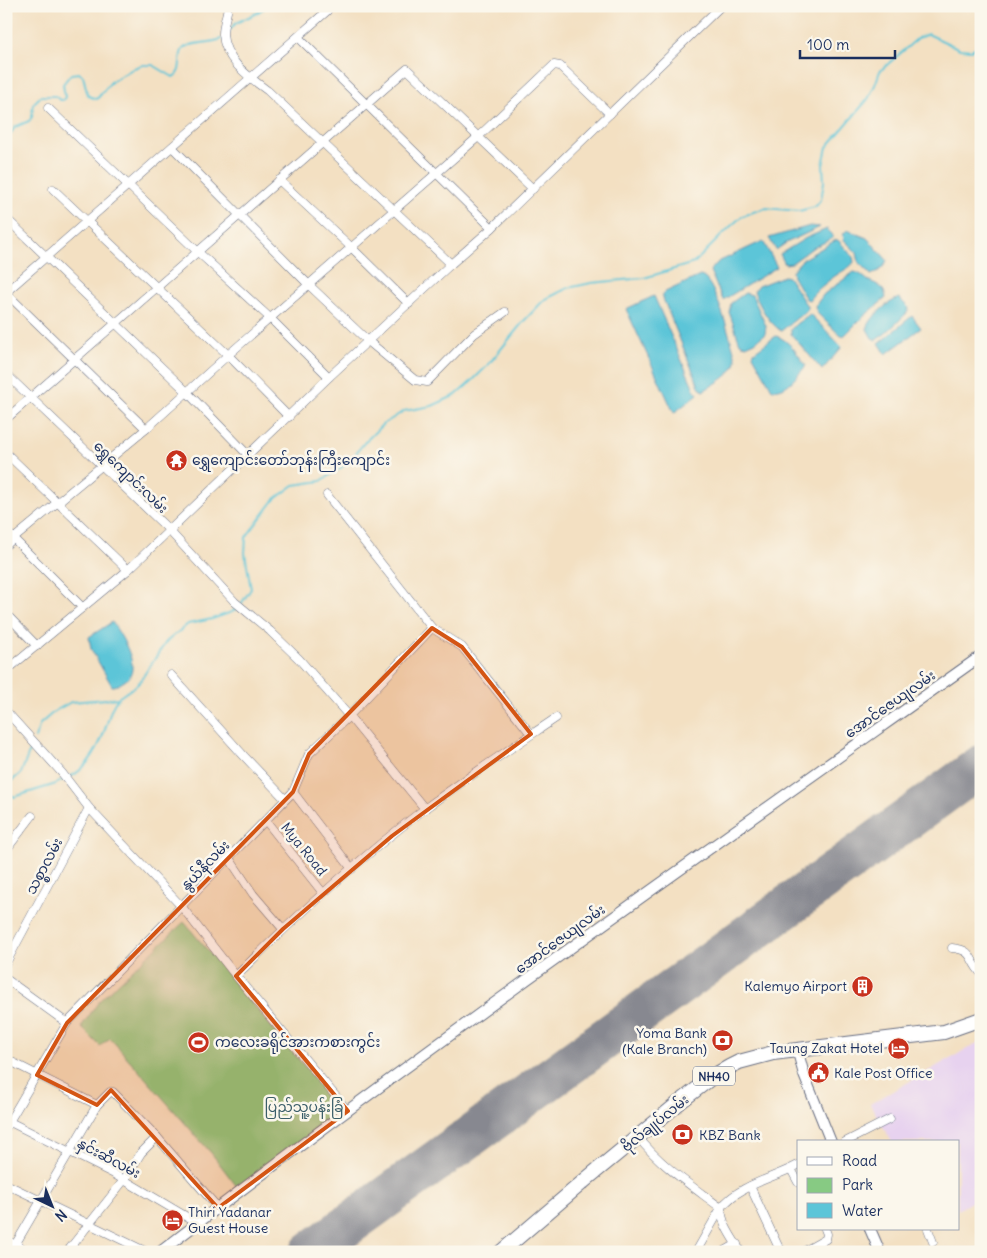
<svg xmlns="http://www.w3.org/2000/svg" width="987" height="1258" viewBox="0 0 987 1258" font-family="Delius,'Noto Sans Myanmar',sans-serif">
  <rect width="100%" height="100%" fill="#fbf7ec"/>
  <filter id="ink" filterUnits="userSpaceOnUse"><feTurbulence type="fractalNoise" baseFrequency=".02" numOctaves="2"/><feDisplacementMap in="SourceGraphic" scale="10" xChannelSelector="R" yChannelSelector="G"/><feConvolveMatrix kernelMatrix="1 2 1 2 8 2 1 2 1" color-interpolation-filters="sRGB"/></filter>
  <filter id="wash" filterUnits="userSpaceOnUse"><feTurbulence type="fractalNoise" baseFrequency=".0096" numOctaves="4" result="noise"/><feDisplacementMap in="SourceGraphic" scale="20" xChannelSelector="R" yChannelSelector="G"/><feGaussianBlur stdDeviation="1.12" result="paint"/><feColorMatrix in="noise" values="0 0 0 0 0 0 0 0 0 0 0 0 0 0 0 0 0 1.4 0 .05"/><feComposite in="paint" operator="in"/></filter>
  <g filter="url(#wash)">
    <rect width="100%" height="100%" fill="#f3e0c2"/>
    <path fill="#e7d2ef" d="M981 1041V1196L958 1210V1142H892L870 1104Z"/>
    <path fill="#87ca83" stroke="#517c70" d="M184 922 342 1111 238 1188 212 1154 110 1038 100 1046 81 1027 100 1000Z"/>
    <g fill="#5cc5d8" stroke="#3c7a9b">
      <path d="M810 226 820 227 786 243 776 250 769 238Z"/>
      <path d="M827 229 832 234 833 238 811 249 792 263 785 264 780 254 806 238Z"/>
      <path d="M847 230 867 238 887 260C884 268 878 272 871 275L859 263 857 253 844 240 843 234Z"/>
      <path d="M836 240H838L853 257 854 262C850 268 844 270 838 274 828 281 816 290 809 300L806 299 793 277 792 271 803 259Z"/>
      <path d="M763 241 777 267 723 300 710 271 718 262Z"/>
      <path d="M854 272C861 273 864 278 869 281 879 285 884 287 886 298L863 317 845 335 841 336 817 313 815 306 824 294Z"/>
      <path d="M700 276C715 277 731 342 736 358 737 373 716 383 703 391L699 386 662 296 665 292Z"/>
      <path d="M784 276 788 277 807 306V310L781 331C768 322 759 305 754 291L758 286Z"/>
      <path d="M745 293 752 295 766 326 765 334 755 342 746 346 740 343 729 312 731 303Z"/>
      <path d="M654 296 694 389 698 394 674 413 626 309Z"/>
      <path d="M899 298 909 308 907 313 886 333 876 340 872 338 867 329C870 317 888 302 899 298Z"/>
      <path d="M810 314 842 347 822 370 791 334V329L796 324Z"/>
      <path d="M912 316 921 328 886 354 879 343Z"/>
      <path d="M776 336C790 340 798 355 806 366 797 375 787 392 772 389L753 355 754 352Z"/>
      <path d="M112 622C120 634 143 668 126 680 121 683 118 686 112 686L91 649 89 637Z"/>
    </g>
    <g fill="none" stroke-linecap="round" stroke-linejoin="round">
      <g stroke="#5cc5d8" stroke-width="2">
        <path d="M226 34 236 23 257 13 267 6"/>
        <path d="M6 141 15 127 29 121 32 117 33 104 41 96H55L60 100H63L65 97 63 84 71 74 79 73 83 76 88 96 97 99 111 82 134 68 142 65H153L173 77C184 72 177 57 183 49 188 42 211 44 221 39"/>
        <path d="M241 604 251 589 245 553 246 537 275 499 294 485 321 481 348 463 364 443 382 425 404 411 432 406 456 395 472 381 488 365 523 322 544 300 568 288 591 283 644 278 694 263 730 227 741 217 753 212 766 208 799 211 815 207 821 200 824 182 823 165 827 147 868 99 875 85 880 71 918 38 928 34 960 49 971 50 981 44"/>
        <path d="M35 738 40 724 55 711 71 702 118 698 138 684 166 642 188 624 212 619 232 612 238 607"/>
        <path d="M68 778C88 769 100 746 106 726 111 713 109 710 118 698"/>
        <path d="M6 786 21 773 32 745"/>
        <path d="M7 786 9 793 14 797 56 784 63 780"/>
      </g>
      <path stroke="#878890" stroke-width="42" d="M311 1252 981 766"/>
    </g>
  </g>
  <g filter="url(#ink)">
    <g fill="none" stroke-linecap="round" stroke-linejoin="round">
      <defs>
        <g id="street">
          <path d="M298 37 492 228"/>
          <path d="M48 108 198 252 270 318 329 377"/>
          <path d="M172 147 309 285 368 341 415 380 427 382 474 334 505 312"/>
          <path d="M279 180 351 247 409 304"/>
          <path d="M53 189 228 355 289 417"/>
          <path d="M8 220 184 389 249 456"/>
          <path d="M451 264 492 228 721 6"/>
          <path d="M6 292 327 11"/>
          <path d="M6 293 146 429"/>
          <path d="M6 374 165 526 235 602 270 631 299 659 349 716 425 809"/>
          <path d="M6 419 407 69 533 189"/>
          <path d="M6 453 128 570"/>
          <path d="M327 495 432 628 462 647 531 734"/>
          <path d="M6 531 82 607"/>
          <path d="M6 545 146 429 228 355 478 137 554 65 560 66 610 114"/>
          <path d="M6 614 37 646"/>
          <path d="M6 671 128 570 329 377 451 264 268 91C249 77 224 60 223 34 223 24 227 15 228 6"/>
          <path d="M171 675 244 756 285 799"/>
          <path d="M6 711 62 773 89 808 182 907 236 976 348 1111"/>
          <path d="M293 792 352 869"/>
          <path d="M266 821 323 893"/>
          <path d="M6 850 32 816"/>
          <path d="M229 858 253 894 283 929"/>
          <path d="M952 948C975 950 968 960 981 973"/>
          <path d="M6 963 89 808"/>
          <path d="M236 976C296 916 360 858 427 807 469 776 513 747 556 718"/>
          <path d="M6 979 67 1023"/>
          <path d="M6 1059 97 1105"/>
          <path d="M6 1120 114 1174 197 1223"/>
          <path d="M6 1127 67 1023 293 792 309 754 349 716 432 628"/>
          <path d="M638 1137C661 1166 692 1186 721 1208L696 1252"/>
          <path d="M845 1142 890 1119"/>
          <path d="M791 1169 798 1182"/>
          <path d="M6 1184 147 1252"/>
          <path d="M750 1186 778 1246 783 1252"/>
          <path d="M928 1229 933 1242"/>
          <path d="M6 1240 29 1252"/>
          <path d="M15 1245 97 1105 110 1092H113L157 1137 218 1208"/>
          <path d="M67 1252 124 1180 141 1153 157 1137"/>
          <path d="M723 1252 737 1244"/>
          <path d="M741 1252C732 1237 722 1225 721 1208 740 1184 772 1179 798 1165"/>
          <path d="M803 1252 826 1239 827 1234 825 1229"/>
        </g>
        <g id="secondary">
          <path d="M798 1052 804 1075 831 1142"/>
          <path d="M870 1229 880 1252"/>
          <path d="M160 1252C428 1046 705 852 981 656"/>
        </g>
        <path id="highway" d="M501 1252 590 1176 680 1102 715 1075 729 1067 739 1062 773 1053 944 1032 981 1019"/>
      </defs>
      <use href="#street" stroke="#676d81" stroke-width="9"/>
      <use href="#secondary" stroke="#676d81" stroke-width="12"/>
      <use href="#highway" stroke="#676d81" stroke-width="16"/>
      <use href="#street" stroke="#fff" stroke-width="8"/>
      <use href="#secondary" stroke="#fff" stroke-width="10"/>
      <use href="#highway" stroke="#fff" stroke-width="14"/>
    </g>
  </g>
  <path fill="#d45514" fill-opacity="0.2" stroke="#d45514" stroke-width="4" stroke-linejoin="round" d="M432 628 462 647 531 734 392 836 283 929 236 976 348 1111 218 1208 111 1090 97 1105 37 1075 67 1023 293 792 309 754Z"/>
  <defs>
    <symbol id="temple-disc" viewBox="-11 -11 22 22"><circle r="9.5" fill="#c8321e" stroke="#fbf7ec"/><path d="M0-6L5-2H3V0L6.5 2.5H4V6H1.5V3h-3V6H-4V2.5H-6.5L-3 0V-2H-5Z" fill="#fff"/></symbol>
    <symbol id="building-disc" viewBox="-11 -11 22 22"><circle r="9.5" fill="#c8321e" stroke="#fbf7ec"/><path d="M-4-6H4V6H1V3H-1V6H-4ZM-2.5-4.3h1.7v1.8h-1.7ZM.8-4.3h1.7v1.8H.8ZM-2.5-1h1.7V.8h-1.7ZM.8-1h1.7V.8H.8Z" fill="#fff"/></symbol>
    <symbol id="bank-disc" viewBox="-11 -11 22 22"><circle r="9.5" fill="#c8321e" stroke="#fbf7ec"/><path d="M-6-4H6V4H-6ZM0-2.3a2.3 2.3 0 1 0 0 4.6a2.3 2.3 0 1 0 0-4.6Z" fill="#fff"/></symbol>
    <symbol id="stadium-disc" viewBox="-11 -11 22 22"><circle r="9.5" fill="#c8321e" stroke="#fbf7ec"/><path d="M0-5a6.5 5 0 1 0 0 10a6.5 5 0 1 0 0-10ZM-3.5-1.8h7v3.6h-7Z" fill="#fff"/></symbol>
    <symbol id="hotel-disc" viewBox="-11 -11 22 22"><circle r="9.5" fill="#c8321e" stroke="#fbf7ec"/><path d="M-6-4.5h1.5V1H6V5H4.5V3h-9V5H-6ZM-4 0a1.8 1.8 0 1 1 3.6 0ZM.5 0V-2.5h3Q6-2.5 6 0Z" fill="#fff"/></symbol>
    <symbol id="civic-disc" viewBox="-11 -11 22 22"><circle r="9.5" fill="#c8321e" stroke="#fbf7ec"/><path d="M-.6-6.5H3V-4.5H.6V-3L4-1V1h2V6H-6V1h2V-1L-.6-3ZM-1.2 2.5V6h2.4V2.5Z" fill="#fff"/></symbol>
  </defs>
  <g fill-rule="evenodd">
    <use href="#temple-disc" x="164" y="448" width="25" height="25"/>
    <use href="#building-disc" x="850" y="974" width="25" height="25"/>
    <use href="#bank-disc" x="710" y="1028" width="25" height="25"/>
    <use href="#stadium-disc" x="186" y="1030" width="25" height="25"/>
    <use href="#hotel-disc" x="886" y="1036" width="25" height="25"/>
    <use href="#civic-disc" x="806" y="1060" width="25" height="25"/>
    <use href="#bank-disc" x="670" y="1122" width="25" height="25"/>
    <use href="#hotel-disc" x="160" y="1208" width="25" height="25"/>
  </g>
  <g text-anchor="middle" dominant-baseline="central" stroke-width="5" stroke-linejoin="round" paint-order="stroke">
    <rect fill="#fbf7ec" stroke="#5e6b89" stroke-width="1" x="693" y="1066.5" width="42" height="19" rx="4"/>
    <g font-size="12" font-weight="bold" fill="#1b2f5e">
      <text x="714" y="1076">NH40</text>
    </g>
    <g font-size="14" fill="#1b2f5e" stroke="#fbf7ec" text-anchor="start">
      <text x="192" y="460">ရွှေကျောင်းတော်ဘုန်းကြီးကျောင်း</text>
      <text x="847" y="986" text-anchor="end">Kalemyo Airport</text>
      <text x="707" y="1033" text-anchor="end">Yoma Bank<tspan x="707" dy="16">(Kale Branch)</tspan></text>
      <text x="215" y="1042">ကလေးခရိုင်အားကစားကွင်း</text>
      <text x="883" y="1048" text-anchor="end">Taung Zakat Hotel</text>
      <text x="834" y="1073">Kale Post Office</text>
      <text x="699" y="1135">KBZ Bank</text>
      <text x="188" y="1212">Thiri Yadanar<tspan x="188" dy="16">Guest House</tspan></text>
    </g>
    <g font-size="14" fill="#1b2f5e" stroke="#fbf7ec">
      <text transform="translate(131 477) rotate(44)">ရွှေကျောင်းလမ်း</text>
      <text transform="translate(890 704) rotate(-35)">အောင်ဇေယျလမ်း</text>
      <text transform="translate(304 849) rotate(51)">Mya Road</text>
      <text transform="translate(205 865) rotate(-46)">နွယ်နီလမ်း</text>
      <text transform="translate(44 866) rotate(-62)">သစ္စာလမ်း</text>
      <text transform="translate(560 939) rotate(-36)">အောင်ဇေယျလမ်း</text>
      <text transform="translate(655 1123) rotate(-39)">ဗိုလ်ချုပ်လမ်း</text>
      <text transform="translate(109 1158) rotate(28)">နှင်းဆီလမ်း</text>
    </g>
    <g font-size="14" fill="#3b5e69" stroke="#fbf7ec">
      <text x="304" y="1107">ပြည်သူ့ပန်းခြံ</text>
    </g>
  </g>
  <rect width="987" height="1258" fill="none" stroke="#fbf7ec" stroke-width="25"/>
  <rect x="797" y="1140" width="162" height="90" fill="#fbf7ec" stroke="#a1a7b3"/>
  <rect x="807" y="1157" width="25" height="8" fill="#ffffff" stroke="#a1a7b3"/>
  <text x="842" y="1166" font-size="15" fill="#1b2f5e">Road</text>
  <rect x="807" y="1178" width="25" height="15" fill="#87ca83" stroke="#a1a7b3"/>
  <text x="842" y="1190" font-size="15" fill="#1b2f5e">Park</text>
  <rect x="807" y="1203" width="25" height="15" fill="#5cc5d8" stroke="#a1a7b3"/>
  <text x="842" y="1216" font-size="15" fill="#1b2f5e">Water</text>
  <g transform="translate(52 1206) rotate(137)" stroke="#fbf7ec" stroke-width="4" paint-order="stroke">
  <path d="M0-4L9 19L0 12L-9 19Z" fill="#1b2f5e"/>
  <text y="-8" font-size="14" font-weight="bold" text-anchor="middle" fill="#1b2f5e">N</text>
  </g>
  <path d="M800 50v8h95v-8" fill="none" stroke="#1b2f5e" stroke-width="2.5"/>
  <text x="807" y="50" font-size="15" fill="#1b2f5e" stroke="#fbf7ec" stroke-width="4" paint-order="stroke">100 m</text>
</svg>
